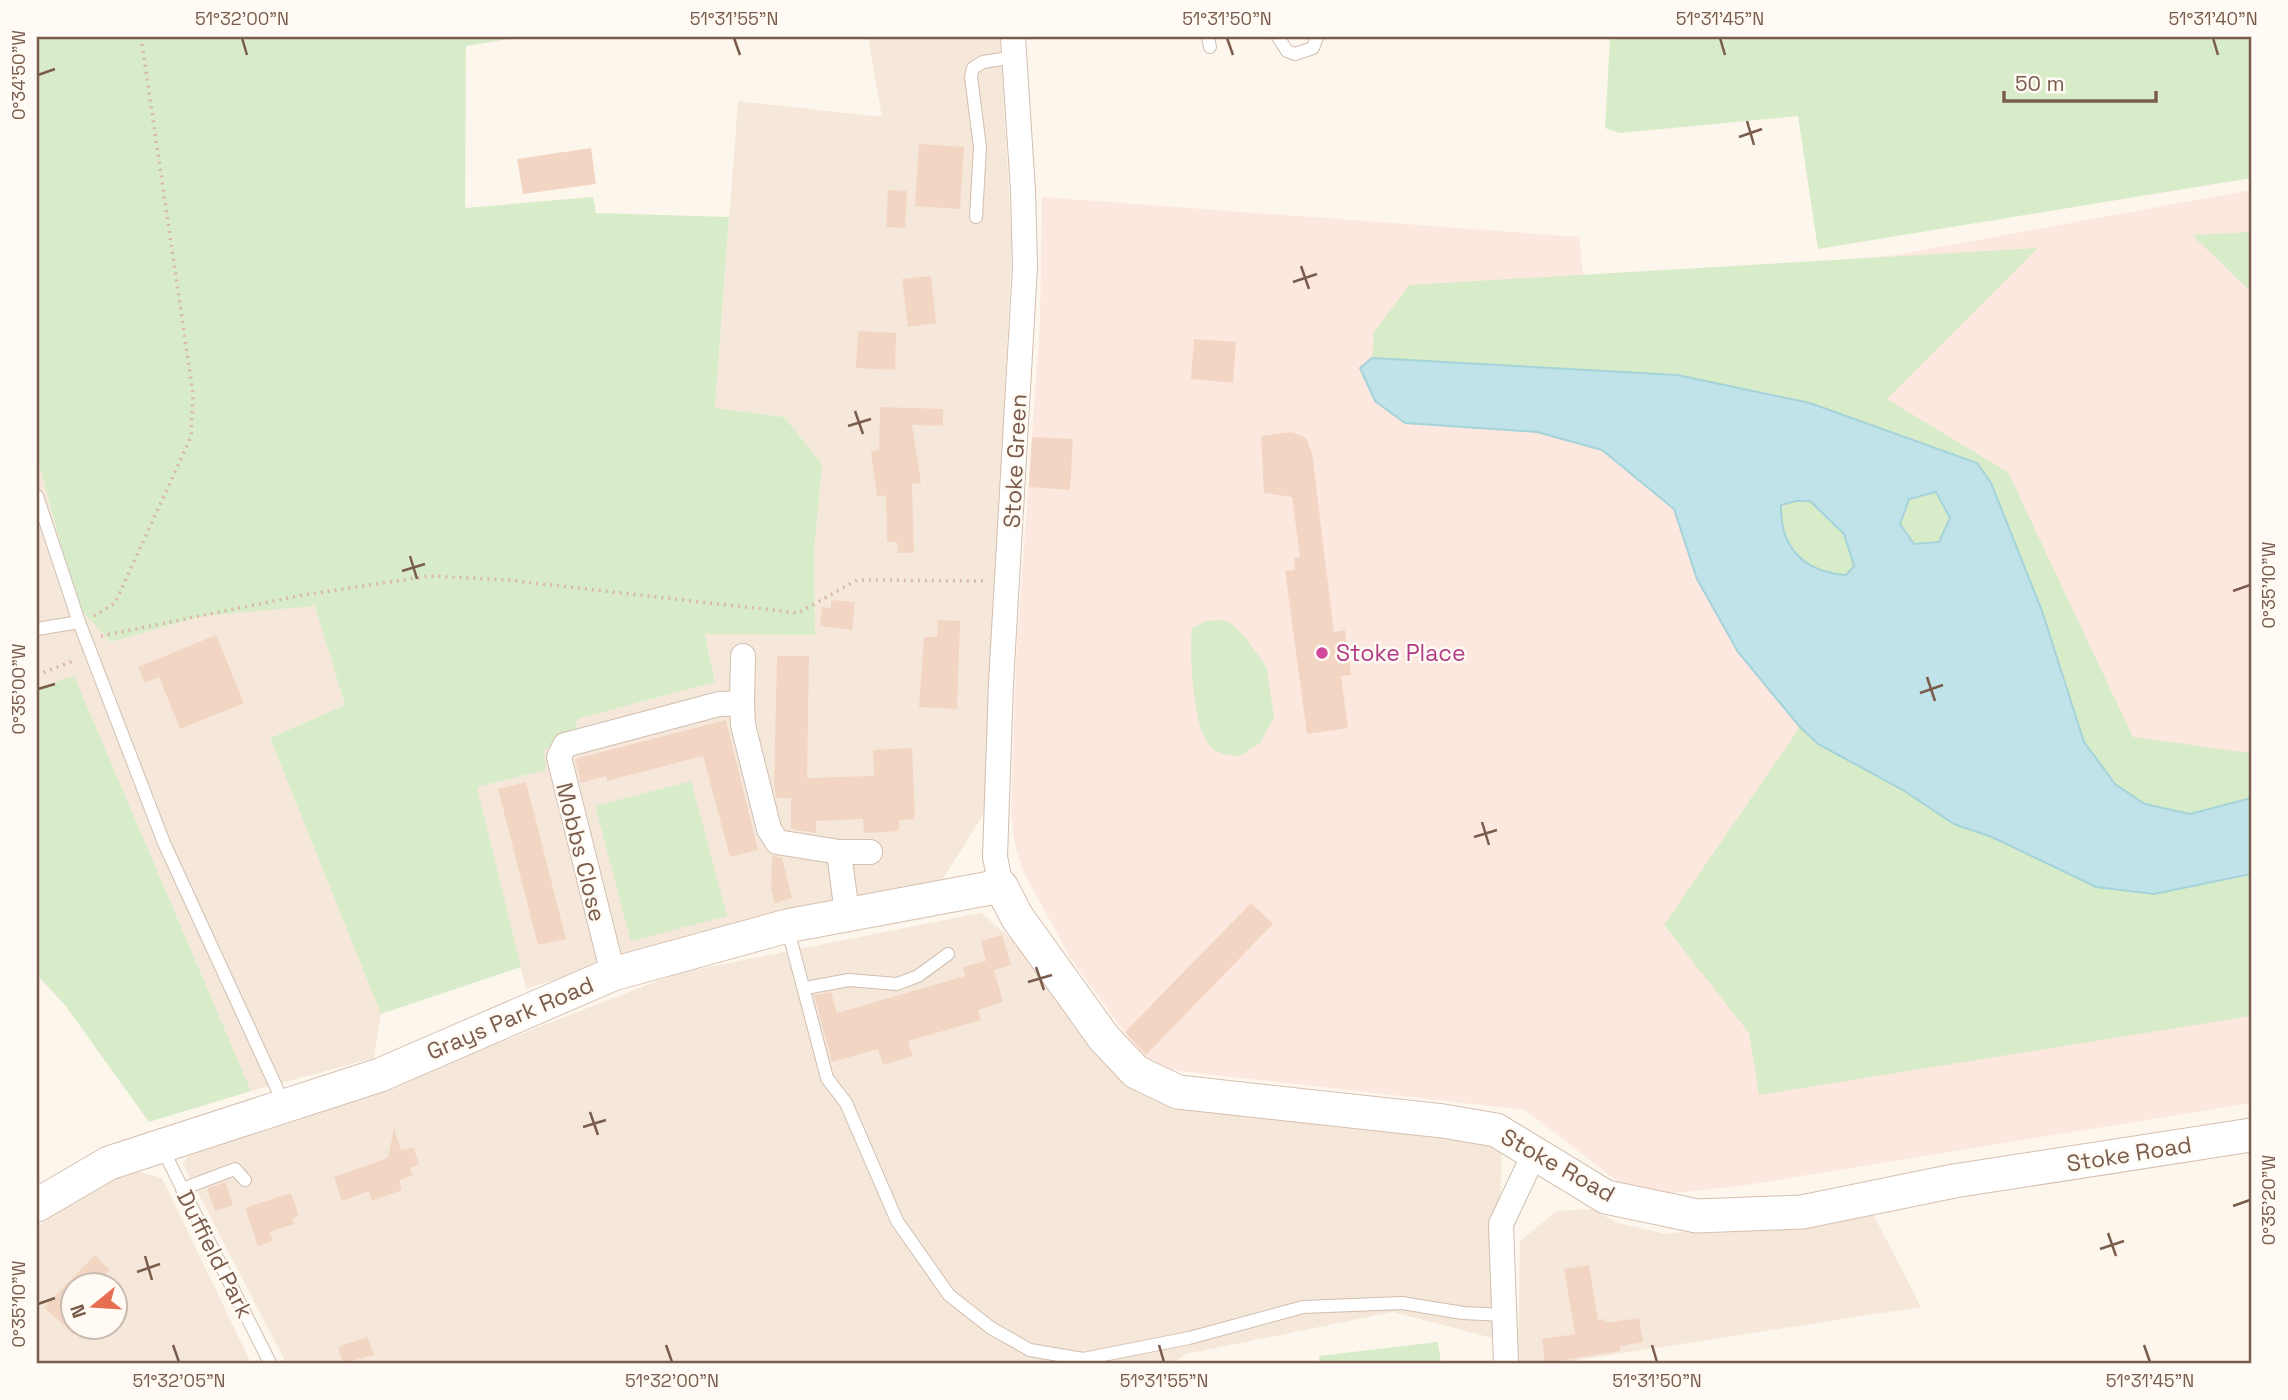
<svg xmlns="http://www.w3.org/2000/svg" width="2288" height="1400" viewBox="0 0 2288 1400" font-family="'Space Grotesk',sans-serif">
  <rect width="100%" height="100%" fill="#fdf6ec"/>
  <g fill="#f5e8da" fill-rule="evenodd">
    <path d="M868 37H1000L1012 242 985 812 942 880 832 902 643 951 526 989 477 787 545 770 544 750 576 730 577 719 715 682 705 633 815 634 814 553 822 464 784 417 715 408 738 101 882 117Z"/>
    <path d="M37 456 77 606 111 642 203 615 315 605 345 705 270 738 381 1014 374 1058 251 1091 74 677 37 688Z"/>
    <path d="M981 913 1035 959 1152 1095 1502 1145 1496 1339 1393 1312 1186 1354 1173 1363H286L183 1164 188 1156 304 1118 678 973Z"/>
    <path d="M127 1169 162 1178 251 1363H37V1229L57 1205ZM74 1284H116V1326H74Z"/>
    <path d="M1869 1206 1921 1307 1559 1363H1518L1520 1241 1557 1211 1592 1209 1618 1223 1666 1234Z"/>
  </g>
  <path fill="#fde8e0" d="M2251 190V1103L1740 1186 1654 1195 1618 1182 1525 1110 1171 1070 1155 1064 1144 1057 1125 1033 1071 959 1023 871 1015 845 1011 814 1016 659 1040 323 1042 197 1579 237 1584 285 1896 255Z"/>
  <g fill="#d8ecc9">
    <path d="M37 37H520L466 46 465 208 593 197 596 213 729 217 715 408 784 417 822 464 814 553 815 635 705 634 715 682 577 719 576 730 544 750 546 770 477 787 521 967 381 1014 270 738 345 705 315 606 201 616 111 642 77 606 37 456Z"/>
    <path d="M1610 37H2251V178L1818 249 1798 116 1620 133 1605 128Z"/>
    <path d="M2251 232V292L2192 235Z"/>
    <path d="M2038 248 1887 399 2008 472 2133 737 2251 753V798L2190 814 2145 804 2115 784 2084 742 2042 611 1991 483 1810 403 1677 375 1372 358 1374 332 1409 285Z"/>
    <path d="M1935 491 1950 518 1939 542 1914 544 1900 524 1909 499Z"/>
    <path d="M1796 501H1810L1844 534 1854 566 1846 575C1803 572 1781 549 1781 505Z"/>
    <path d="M1221 620 1231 623 1246 638 1267 668 1274 718 1260 743 1240 756C1229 755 1218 754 1210 746 1193 729 1189 653 1192 629L1205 621Z"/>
    <path d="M74 676 251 1091 149 1122 65 1005 37 975V688Z"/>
    <path d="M1800 727 1818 744 1903 790 1954 824 2154 894 2251 874V1016L1759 1095 1749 1033 1664 925Z"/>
    <path d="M691 781 727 916 631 941 595 806Z"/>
    <path d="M1438 1342 1441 1363H1320L1319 1356Z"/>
  </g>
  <path fill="#bfe3e8" stroke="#a5d3da" stroke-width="2" fill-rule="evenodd" d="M1372 358 1677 375 1810 403 1977 463 1991 483 2042 611 2084 742 2115 784 2145 804 2190 814 2251 798V874L2154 894 2096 887 1992 837 1954 824 1903 790 1818 744 1800 727 1738 652 1697 579 1674 509 1602 450 1537 432 1405 423 1375 401 1360 368ZM1936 492 1950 518 1939 542 1914 544 1900 524 1909 499ZM1796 501H1810L1844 534 1854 566 1846 575C1804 572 1780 548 1781 505Z"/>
  <g fill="#f3d5c3">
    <path d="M919 144 964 147 960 209 915 206Z"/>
    <path d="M591 148 596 184 523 194 517 159Z"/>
    <path d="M888 190 907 191 905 228 886 227Z"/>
    <path d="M931 276 936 323 908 327 902 279Z"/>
    <path d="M858 331 896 333 895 370 856 368Z"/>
    <path d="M1194 339 1236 342 1233 383 1191 379Z"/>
    <path d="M880 407 943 409V426L912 425 921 483 912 484 914 553H898L897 542H887L886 495 877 497 871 451 879 450Z"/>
    <path d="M1292 432 1306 438 1312 453 1334 632 1345 630 1351 675 1341 676 1348 728 1307 734 1285 571 1295 570 1294 558 1300 557 1292 497 1264 493 1261 436Z"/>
    <path d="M1032 437 1073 439 1070 490 1029 487Z"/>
    <path d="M831 600 855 602 852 630 820 626 822 607 831 608Z"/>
    <path d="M938 620 960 621 957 709 919 707 924 637H937Z"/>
    <path d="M216 635 244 703 180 729 159 677 145 683 138 667Z"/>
    <path d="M777 656H809L807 778 874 776 873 750 912 748 915 819 899 820V831L864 833 863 819 816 821V833L791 829V798H777L774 787Z"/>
    <path d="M726 720 758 850 730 857 703 756 607 781 606 776 581 783 575 759Z"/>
    <path d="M526 782 566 939 538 945 498 789Z"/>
    <path d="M772 856 782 858 792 898 775 903 771 889Z"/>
    <path d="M1251 903 1273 924 1146 1055 1125 1032Z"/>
    <path d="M1002 935 1011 965 994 970 1003 1002 978 1010 981 1020 908 1041 913 1056 883 1065 878 1049 832 1062 814 995 831 992 837 1013 965 976 963 967 986 961 981 941Z"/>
    <path d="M394 1128 401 1151 413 1147 419 1164 410 1168 413 1175 399 1180 402 1190 372 1201 369 1191 342 1201 334 1177 388 1158Z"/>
    <path d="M225 1182 233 1205 215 1211 207 1189Z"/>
    <path d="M291 1193 299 1216 292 1218 294 1224 269 1232 273 1241 258 1246 245 1208Z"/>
    <path d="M95 1255 110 1270 96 1284H74V1335L44 1307Z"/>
    <path d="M1589 1265 1598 1320 1604 1319 1605 1323 1639 1318 1643 1342 1620 1346V1351L1545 1363 1542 1339 1575 1334 1564 1269Z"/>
    <path d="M367 1337 374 1355 343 1363 338 1347Z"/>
  </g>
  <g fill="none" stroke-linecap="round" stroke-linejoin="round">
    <defs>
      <g id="lane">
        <path d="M1208 37 1210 47"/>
        <path d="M1278 37 1287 51 1295 54 1313 48 1317 37"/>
        <path d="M976 217 980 147 971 77 973 68 983 62 1014 57"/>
        <path d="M37 496 79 622 164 843 285 1106"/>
        <path d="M37 629 79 622"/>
        <path d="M787 926 827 1078 846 1103 897 1221 949 1295 991 1328 1030 1350 1083 1359 1189 1338 1303 1307 1402 1303 1463 1313 1503 1315"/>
        <path d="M805 988 849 980 897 984 918 976 948 954"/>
        <path d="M162 1148 270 1363"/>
        <path d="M182 1189 235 1169 245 1180"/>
      </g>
      <g id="street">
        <path d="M742 703 743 656"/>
        <path d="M839 852H870"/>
        <path d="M1001 886 995 857 1001 683 1025 267 1023 191 1013 37"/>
        <path d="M613 974 559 757 565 745 719 704 742 703 743 725 769 829 777 842 839 852 847 914"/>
        <path d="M1506 1363 1501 1224 1535 1152"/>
      </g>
      <path id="secondary" d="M37 1205 109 1163 380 1075 613 974 787 926 1001 886 1017 917 1104 1038 1136 1072 1178 1092 1443 1121 1496 1130 1606 1197 1697 1216 1802 1212 1954 1181 2251 1135"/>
    </defs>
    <use href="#lane" stroke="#d1beb0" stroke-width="14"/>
    <use href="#street" stroke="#d1beb0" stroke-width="26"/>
    <use href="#secondary" stroke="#d6c0b0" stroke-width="35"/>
    <g stroke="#d9b8a5" stroke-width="3.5" stroke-dasharray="2 5" stroke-linecap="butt">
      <path d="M94 616 115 603 191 437 193 394 141 37"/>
      <path d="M101 636 303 595 430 576 508 580 798 613 857 580 987 581"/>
      <path d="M37 675 76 660"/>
    </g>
    <use href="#lane" stroke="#fff" stroke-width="12"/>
    <use href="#street" stroke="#fff" stroke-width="24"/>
    <use href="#secondary" stroke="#fff" stroke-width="33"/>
  </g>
  <path fill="none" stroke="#7a5c4d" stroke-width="2.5" d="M242 38 247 55M734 38 740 55M1227 38 1233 55M1720 38 1725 55M2213 38 2218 55M38 75 55 69M1747 121 1754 145M1739 137 1762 129M1301 266 1309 289M1293 282 1317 274M855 411 863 434M848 426 871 419M410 556 417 579M402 571 425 564M2233 591 2250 585M1927 677 1935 701M38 689 55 684M1920 693 1943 685M1482 822 1489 845M1474 837 1497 830M1036 967 1044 990M1028 982 1052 975M590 1112 598 1135M583 1127 606 1120M2233 1206 2250 1200M2108 1233 2116 1256M2100 1249 2124 1241M145 1256 152 1280M137 1272 160 1264M38 1304 55 1298M173 1345 179 1362M666 1345 672 1362M1159 1345 1164 1362M1652 1345 1657 1362M2144 1345 2150 1362"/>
  <circle fill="#d1479c" stroke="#fffaf3" stroke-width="2.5" cx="1322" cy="653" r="7"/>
  <g text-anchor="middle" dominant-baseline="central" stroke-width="5" stroke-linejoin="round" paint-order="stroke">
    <g font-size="23" fill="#7a5c4d" stroke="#fffaf3">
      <text transform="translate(1015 461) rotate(-87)">Stoke Green</text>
      <text transform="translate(581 852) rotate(76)">Mobbs Close</text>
      <text transform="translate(510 1018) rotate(-23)">Grays Park Road</text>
      <text transform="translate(2129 1154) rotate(-9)">Stoke Road</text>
      <text transform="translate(1558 1165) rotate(29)">Stoke Road</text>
      <text transform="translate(215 1254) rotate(63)">Duffield Park</text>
    </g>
    <g font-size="23" fill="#b23c85" stroke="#fffaf3" text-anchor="start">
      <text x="1336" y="653">Stoke Place</text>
    </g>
  </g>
  <rect width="2288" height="1400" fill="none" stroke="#fffaf3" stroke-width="77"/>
  <g transform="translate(94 1306) rotate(252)"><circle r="33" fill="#fffaf3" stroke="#cabbb1" stroke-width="2"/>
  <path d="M0-5L12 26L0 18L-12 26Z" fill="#e76f51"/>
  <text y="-10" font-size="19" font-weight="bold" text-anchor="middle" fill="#7a5c4d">N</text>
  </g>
  <path d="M2004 91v10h152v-10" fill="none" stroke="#7a5c4d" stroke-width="3.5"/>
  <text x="2015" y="91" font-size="21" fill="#7a5c4d" stroke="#fffaf3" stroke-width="5" paint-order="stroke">50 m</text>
  <rect x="38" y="38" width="2212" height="1324" fill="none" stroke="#7a5c4d" stroke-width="2.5"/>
  <g font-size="18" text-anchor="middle" fill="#7a5c4d">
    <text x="242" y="25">51°32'00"N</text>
    <text x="734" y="25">51°31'55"N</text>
    <text x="1227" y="25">51°31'50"N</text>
    <text x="1720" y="25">51°31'45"N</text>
    <text x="2213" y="25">51°31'40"N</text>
    <text transform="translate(19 75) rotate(-90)" y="6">0°34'50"W</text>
    <text transform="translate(2269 585) rotate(-90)" y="6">0°35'10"W</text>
    <text transform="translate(19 689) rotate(-90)" y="6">0°35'00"W</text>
    <text transform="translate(2269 1200) rotate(-90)" y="6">0°35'20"W</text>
    <text transform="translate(19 1304) rotate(-90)" y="6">0°35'10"W</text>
    <text x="179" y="1387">51°32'05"N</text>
    <text x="672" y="1387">51°32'00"N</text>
    <text x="1164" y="1387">51°31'55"N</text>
    <text x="1657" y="1387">51°31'50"N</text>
    <text x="2150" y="1387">51°31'45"N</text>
  </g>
</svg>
